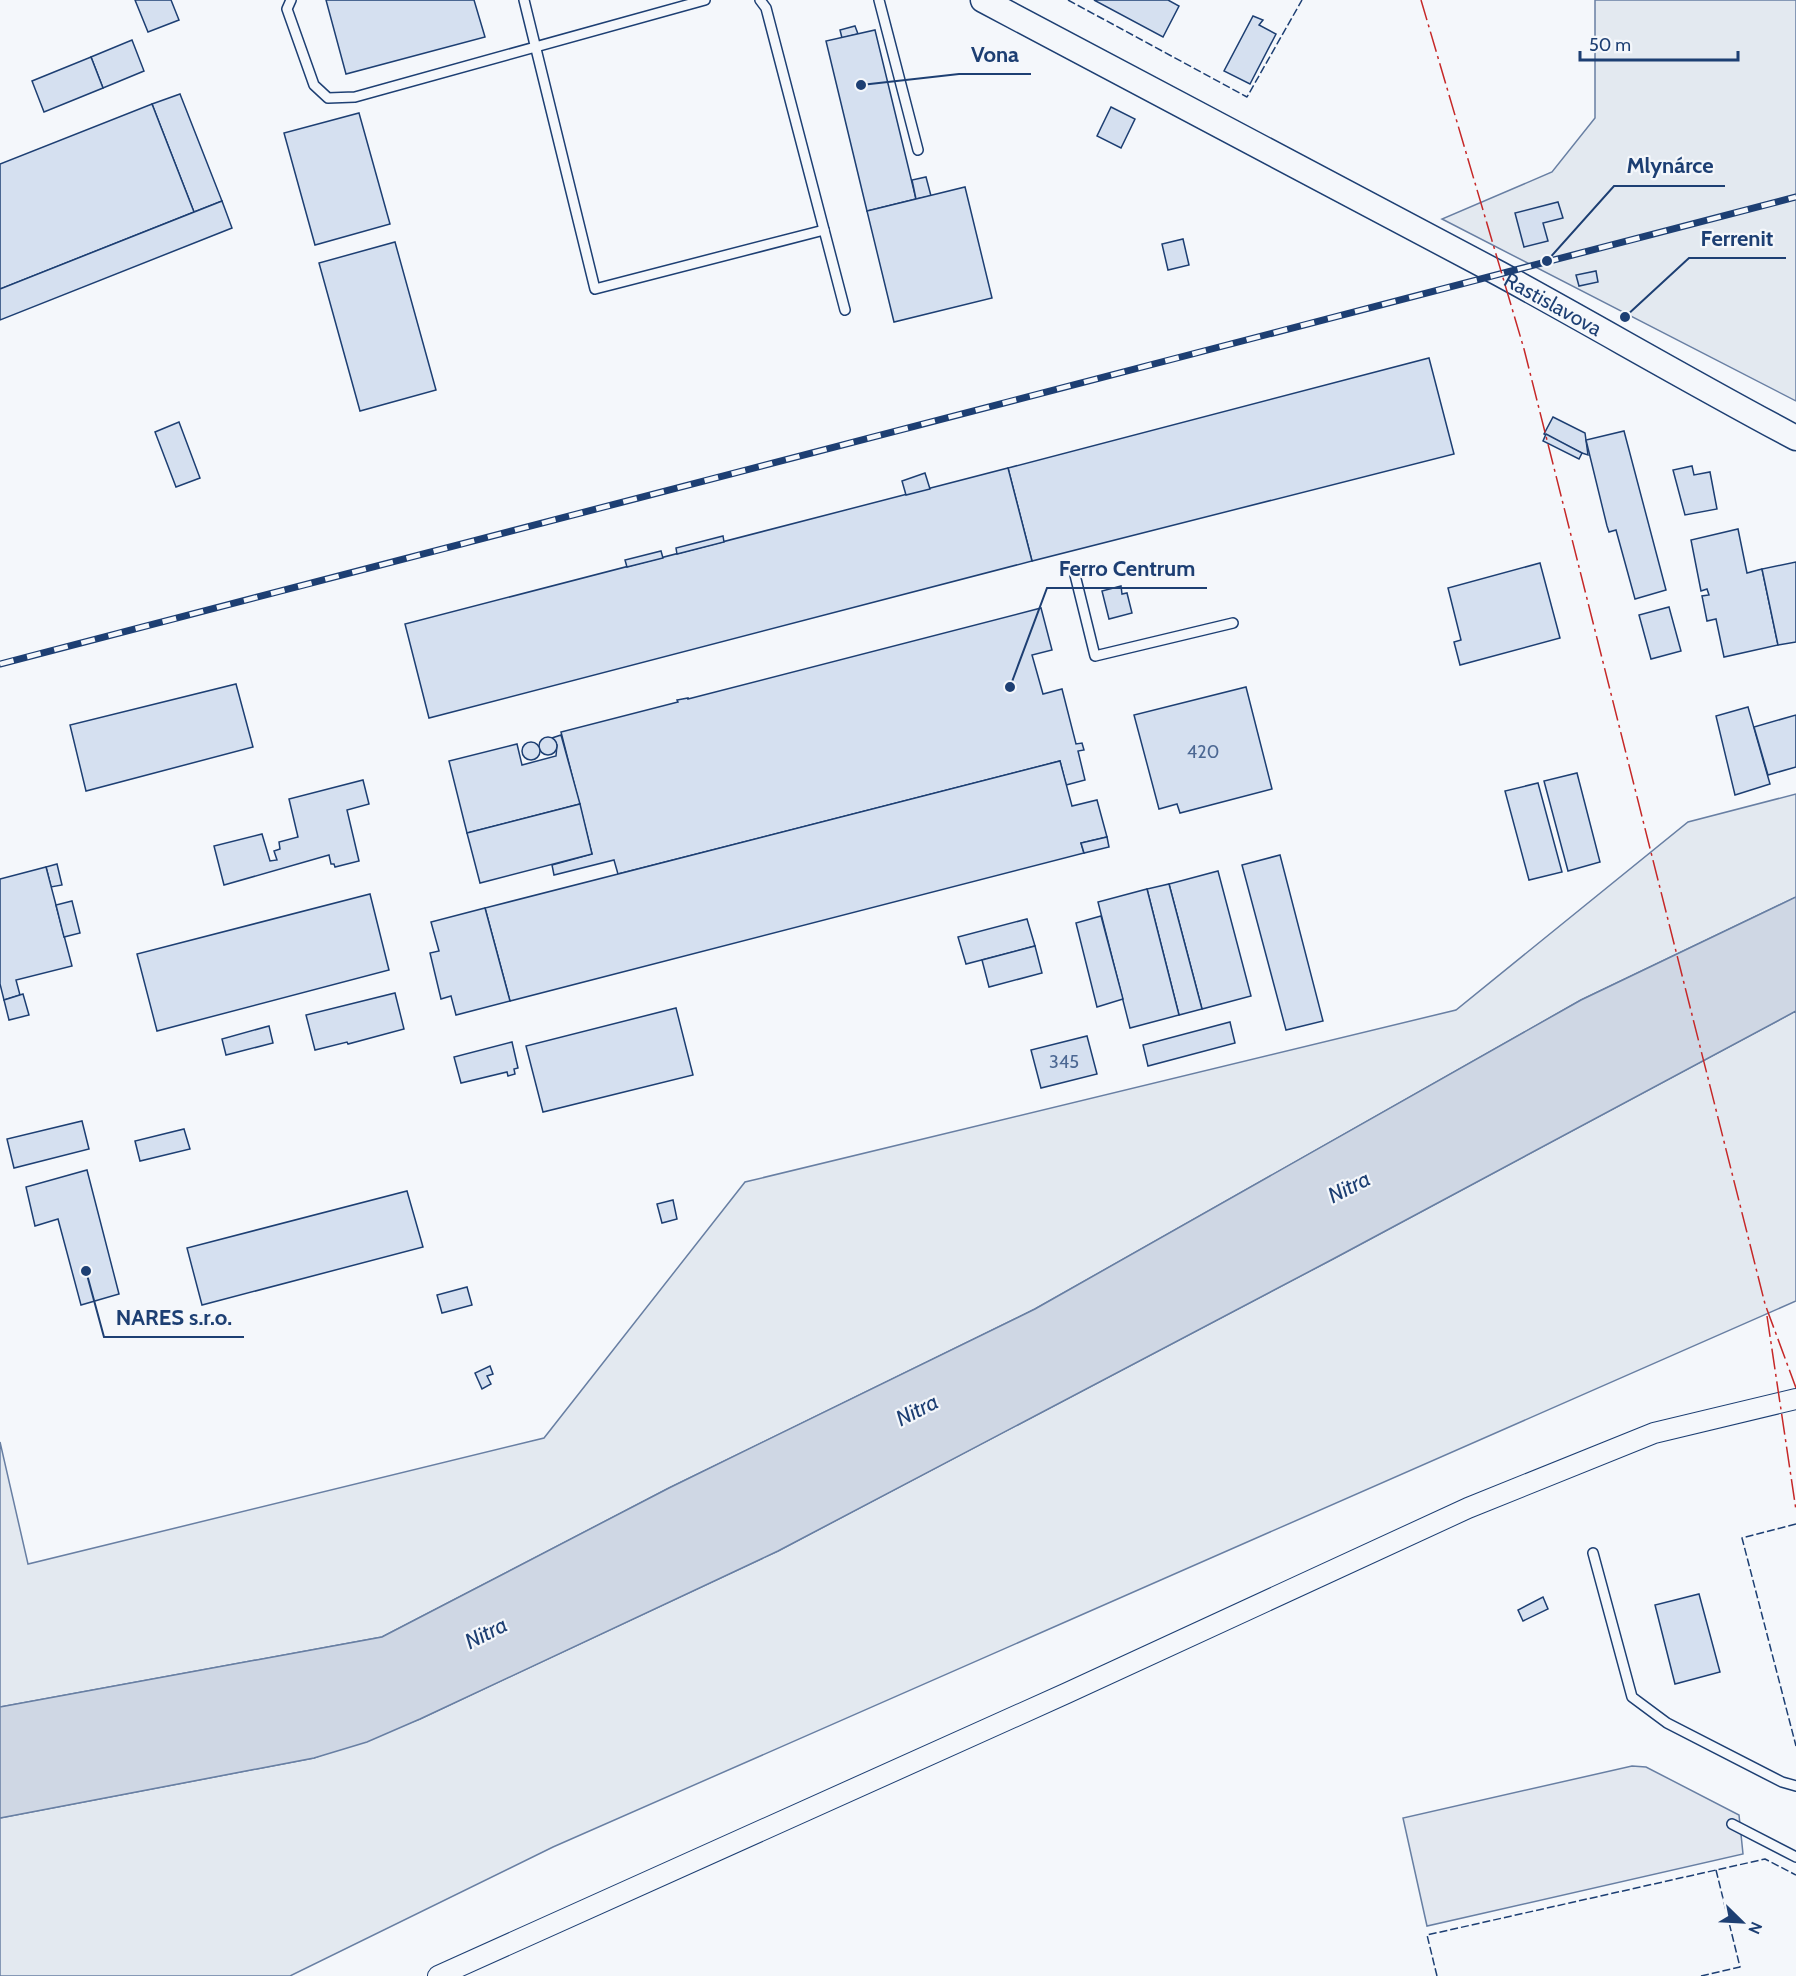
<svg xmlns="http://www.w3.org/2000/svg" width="1796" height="1976" viewBox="0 0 1796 1976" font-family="Cabin,sans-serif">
  <rect width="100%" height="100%" fill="#f4f7fb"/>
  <g fill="#e3e9f0" stroke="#687fa3" stroke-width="1.5">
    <path d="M1595 0H1796V401L1442 219 1552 172 1595 118Z"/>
    <path d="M1796 794V897L1581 1000 1035 1309 669 1488 382 1637 0 1707V1442L28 1564 544 1438 745 1182 1456 1010 1688 822Z"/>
    <path d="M1796 1011V1301L553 1847 290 1976H0V1818L314 1758 420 1719 778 1551 1333 1259Z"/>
  </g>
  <path fill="#e3e8f0" stroke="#687fa3" stroke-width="1.5" d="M1632 1766 1646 1767 1739 1815 1743 1854 1427 1926 1403 1818Z"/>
  <path fill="#cfd7e4" stroke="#687fa3" stroke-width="1.5" d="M1796 897V1011L1333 1259 778 1551 420 1719 367 1742 314 1758 0 1818V1707L382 1637 669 1488 1035 1309 1581 1000Z"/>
  <g fill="#d5e0f0" stroke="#1d3f73" stroke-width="1.5">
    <path d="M135 0H171L179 20 148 32Z"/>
    <path d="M326 0H474L485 37 346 74Z"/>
    <path d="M1094 0H1168L1179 6 1163 37Z"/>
    <path d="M1253 16 1263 20 1259 25 1276 34 1250 84 1224 71Z"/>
    <path d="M855 26 858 34 842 38 840 30Z"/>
    <path d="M875 30 916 199 867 211 826 41Z"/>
    <path d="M132 40 144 71 103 88 91 57Z"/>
    <path d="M91 57 103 88 44 112 32 81Z"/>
    <path d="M180 94 222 201 194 212 152 104Z"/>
    <path d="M152 104 194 212 0 289V164Z"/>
    <path d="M1111 107 1135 119 1121 148 1097 136Z"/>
    <path d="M359 113 390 224 315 245 284 133Z"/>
    <path d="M926 177 931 196 916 199 912 180Z"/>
    <path d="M965 187 992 298 894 322 867 211Z"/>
    <path d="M222 201 232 228 0 320V289Z"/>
    <path d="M1558 202 1563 218 1543 223 1548 241 1524 247 1515 213Z"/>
    <path d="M1183 239 1189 265 1168 270 1162 244Z"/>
    <path d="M395 242 436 390 360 411 319 263Z"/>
    <path d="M1596 271 1598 282 1579 286 1576 275Z"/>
    <path d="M1429 358 1454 454 1032 561 1008 468Z"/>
    <path d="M1553 417 1585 433 1588 455 1582 453 1544 434Z"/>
    <path d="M179 422 200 478 176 487 155 432Z"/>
    <path d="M1624 431 1666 590 1635 599 1616 530 1609 532 1607 526 1586 440Z"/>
    <path d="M1546 434 1582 453 1579 459 1543 441Z"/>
    <path d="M1692 466 1694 475 1710 472 1717 509 1685 515 1673 470Z"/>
    <path d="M1008 468 1032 561 429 718 405 624Z"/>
    <path d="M925 473 930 489 906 495 902 481Z"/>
    <path d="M1738 529 1747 573 1762 569 1778 645 1724 657 1716 619 1707 621 1702 596 1709 595 1707 589 1701 591 1691 540Z"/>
    <path d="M723 536 724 542 677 554 676 548Z"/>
    <path d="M661 551 663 558 627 567 625 560Z"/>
    <path d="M1796 562V642L1778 645 1762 569Z"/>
    <path d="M1540 563 1560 638 1460 665 1454 642 1461 640 1448 588Z"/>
    <path d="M1121 586 1122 594 1127 593 1132 613 1109 619 1102 591Z"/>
    <path d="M1669 607 1681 651 1651 659 1639 615Z"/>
    <path d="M1041 608 1052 650 1032 655 1043 694 1062 689 1076 744 1082 743 1084 750 1078 751 1085 780 1066 785 1060 761 618 874 614 860 554 875 552 865 592 854 561 732 678 702 677 700 688 698V699Z"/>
    <path d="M236 684 253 747 86 791 70 725Z"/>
    <path d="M1246 687 1272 789 1180 813 1177 804 1159 809 1134 715Z"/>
    <path d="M1748 707 1770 784 1735 795 1716 716Z"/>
    <path d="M1796 715V767L1768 775 1754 727Z"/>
    <path d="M561 735 580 804 467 833 449 761 517 744 522 765 556 756 557 745 552 738Z"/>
    <circle cx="548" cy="746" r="9"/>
    <circle cx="531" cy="751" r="9"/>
    <path d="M1060 761 1072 806 1097 800 1107 837 1081 843 1084 853 510 1001 485 908Z"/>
    <path d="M1577 773 1600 862 1568 871 1544 781Z"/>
    <path d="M363 780 369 804 347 810 359 861 335 867 334 864H331L329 855 224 885 214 846 262 834 270 861 277 860 274 851 280 849 279 842 298 837 289 799Z"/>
    <path d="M1538 783 1562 872 1529 880 1505 791Z"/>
    <path d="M580 804 592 854 480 883 467 833Z"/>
    <path d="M1107 837 1109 847 1084 853 1081 843Z"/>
    <path d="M1280 855 1323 1021 1286 1030 1242 865Z"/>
    <path d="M57 864 62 885 51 887 46 867Z"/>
    <path d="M46 867 72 966 16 980 20 995 4 1000 0 984V879Z"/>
    <path d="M1218 871 1251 996 1202 1009 1169 884Z"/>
    <path d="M1169 884 1202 1009 1179 1015 1147 889Z"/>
    <path d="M1147 889 1179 1015 1130 1028 1098 902Z"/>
    <path d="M370 894 389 970 157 1031 137 954Z"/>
    <path d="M72 901 80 933 64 937 56 905Z"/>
    <path d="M485 908 510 1001 456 1015 451 996 441 999 430 953 439 951 431 922Z"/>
    <path d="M1101 916 1123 999 1097 1007 1076 923Z"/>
    <path d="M1027 919 1035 946 966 964 958 937Z"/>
    <path d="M1035 946 1042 973 989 987 982 960Z"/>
    <path d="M395 993 404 1029 348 1044 347 1042 315 1050 306 1015Z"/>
    <path d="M23 994 29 1015 9 1020 4 1000Z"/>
    <path d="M676 1008 693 1075 543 1112 526 1046Z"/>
    <path d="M1230 1022 1235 1043 1148 1066 1143 1045Z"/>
    <path d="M269 1026 273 1043 226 1055 222 1039Z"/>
    <path d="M1087 1036 1097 1074 1041 1088 1031 1050Z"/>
    <path d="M512 1042 518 1068 514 1069 515 1074 508 1076 507 1072 461 1083 454 1057Z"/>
    <path d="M82 1121 89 1149 14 1168 7 1139Z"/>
    <path d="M184 1129 190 1149 140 1161 135 1141Z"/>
    <path d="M87 1170 119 1294 81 1305 58 1219 35 1226 26 1187Z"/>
    <path d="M407 1191 423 1247 202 1305 187 1248Z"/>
    <path d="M673 1200 677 1219 662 1223 657 1204Z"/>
    <path d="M467 1287 472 1305 442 1313 437 1295Z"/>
    <path d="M490 1366 493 1374 487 1376 491 1384 482 1389 475 1373Z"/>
    <path d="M1699 1594 1720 1672 1675 1684 1655 1605Z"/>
    <path d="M1543 1597 1548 1609 1523 1621 1518 1610Z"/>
  </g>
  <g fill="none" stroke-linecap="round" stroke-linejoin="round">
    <defs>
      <g id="service">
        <path d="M291 0 287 9 314 85 328 98 355 97 705 0"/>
        <path d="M524 0 595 289 824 230"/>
        <path d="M760 0 766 8 845 310"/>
        <path d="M879 0 918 150"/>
        <path d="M1075 575 1095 656 1233 623"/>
        <path d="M1593 1553 1632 1697 1667 1723 1782 1782 1796 1786"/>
        <path d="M1732 1824 1796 1857"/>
      </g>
      <path id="minor" d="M438 1976 1067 1693 1468 1508 1654 1433 1796 1399"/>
      <g id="tertiary">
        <path id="s1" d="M983 0 1500 274C1599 328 1696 385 1796 438"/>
      </g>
    </defs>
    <use href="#service" stroke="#1d3f73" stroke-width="12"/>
    <use href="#minor" stroke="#1d3f73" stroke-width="22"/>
    <use href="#tertiary" stroke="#1d3f73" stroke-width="27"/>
    <use href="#service" stroke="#f4f7fb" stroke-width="9"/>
    <use href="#minor" stroke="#f4f7fb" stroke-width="20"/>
    <use href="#tertiary" stroke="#f4f7fb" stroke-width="24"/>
    <defs>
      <path id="rail" d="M0 664 1796 197"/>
    </defs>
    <use href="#rail" stroke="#1d3f73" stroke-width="7"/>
    <use href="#rail" stroke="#f4f7fb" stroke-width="4.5" stroke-dasharray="14" stroke-linecap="butt"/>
    <g stroke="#1d3f73" stroke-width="1.5" stroke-dasharray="8 3" stroke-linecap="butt">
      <path d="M1068 0 1247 97 1302 0"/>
      <path d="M1796 1524 1742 1538 1796 1746"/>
      <path d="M1437 1976 1427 1935 1765 1859 1796 1875"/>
      <path d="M1701 1976 1740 1967 1716 1870"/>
    </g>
    <g stroke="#c62828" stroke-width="1.5" stroke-dasharray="21 4.5 3 4.5" stroke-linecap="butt">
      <path d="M1421 0 1524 349 1765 1304 1796 1388"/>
      <path d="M1767 1316 1796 1510"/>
    </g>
  </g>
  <g text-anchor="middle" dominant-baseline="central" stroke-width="4.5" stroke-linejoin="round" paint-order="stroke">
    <g font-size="18" fill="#4b6792">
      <text x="1203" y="752">420</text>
      <text x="1064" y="1062">345</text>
    </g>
    <g font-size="21" fill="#1d3f73" stroke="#f4f7fb">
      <text stroke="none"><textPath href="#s1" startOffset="646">Rastislavova</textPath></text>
    </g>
    <g font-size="22" font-style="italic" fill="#1d3f73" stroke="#f4f7fb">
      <text transform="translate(1349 1187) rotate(-27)">Nitra</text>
      <text transform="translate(917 1410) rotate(-27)">Nitra</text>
      <text transform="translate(486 1633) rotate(-27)">Nitra</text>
    </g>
  </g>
  <path fill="none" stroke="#1d3f73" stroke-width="2" d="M861 85L959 74H1031M1547 261L1614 186H1725M1625 317L1689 258H1786M1010 687L1047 588H1207M86 1271L104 1337H244"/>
  <g fill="#1d3f73" stroke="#f4f7fb" stroke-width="2">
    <circle cx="861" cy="85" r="6"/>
    <circle cx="1547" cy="261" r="6"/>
    <circle cx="1625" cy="317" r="6"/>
    <circle cx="1010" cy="687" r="6"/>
    <circle cx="86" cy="1271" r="6"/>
  </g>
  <g font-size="22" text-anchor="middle" font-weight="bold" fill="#1d3f73" stroke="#f4f7fb" stroke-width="4.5" stroke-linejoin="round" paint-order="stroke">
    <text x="995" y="62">Vona</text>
    <text x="1670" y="173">Mlynárce</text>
    <text x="1737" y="246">Ferrenit</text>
    <text x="1127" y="576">Ferro Centrum</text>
    <text x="174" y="1325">NARES s.r.o.</text>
  </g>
  <g transform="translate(1742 1922) rotate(114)" stroke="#f4f7fb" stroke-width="4.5" paint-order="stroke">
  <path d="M0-4.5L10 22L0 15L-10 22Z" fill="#1d3f73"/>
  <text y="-9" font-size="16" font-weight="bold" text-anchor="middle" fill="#1d3f73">N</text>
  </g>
  <path d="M1580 51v9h158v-9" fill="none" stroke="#1d3f73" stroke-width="3"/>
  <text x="1589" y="51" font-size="18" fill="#1d3f73" stroke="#f4f7fb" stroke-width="4.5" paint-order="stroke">50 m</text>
</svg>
